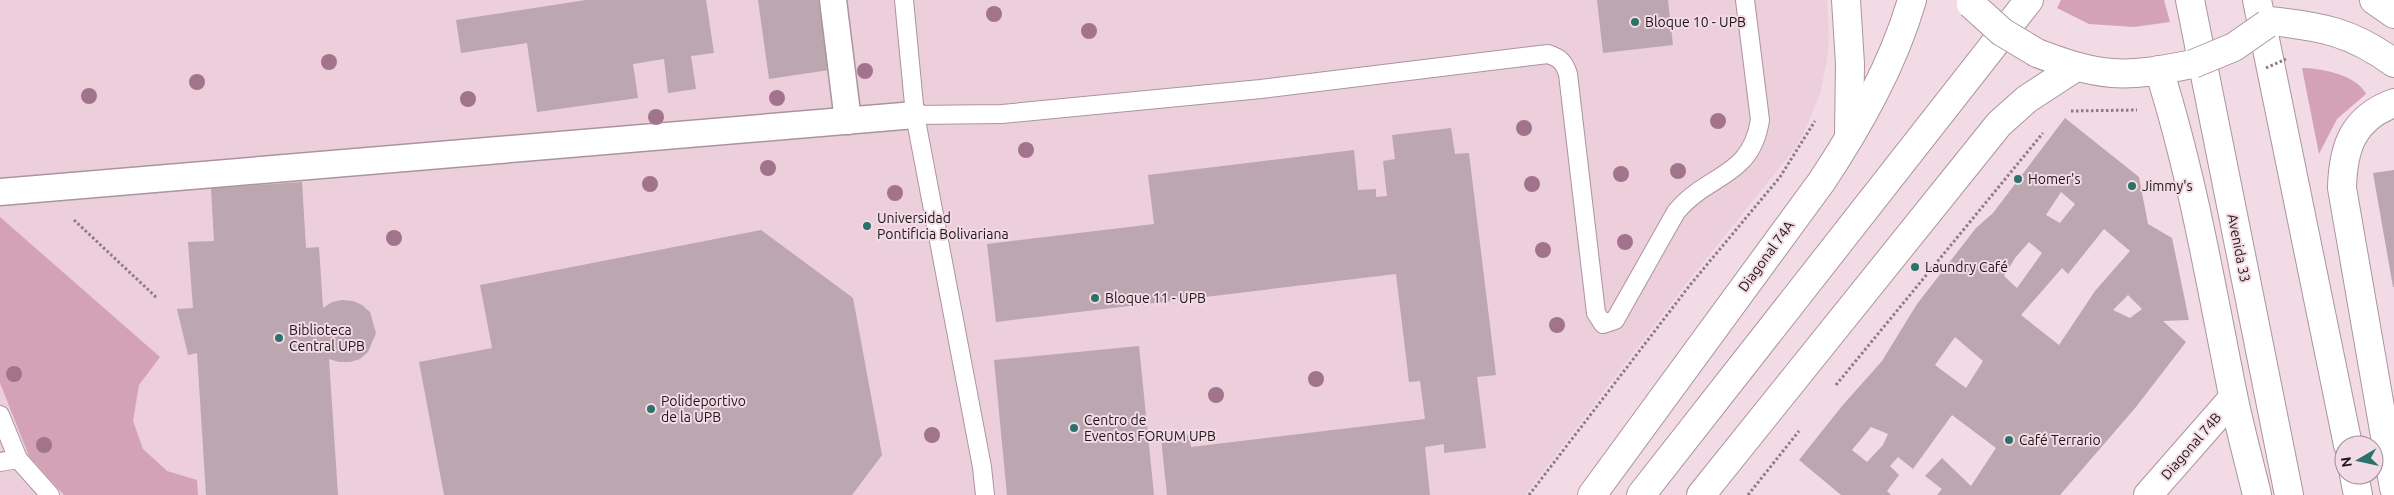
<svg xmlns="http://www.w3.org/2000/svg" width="2394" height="495" viewBox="0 0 2394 495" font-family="Ubuntu,sans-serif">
  <rect width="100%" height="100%" fill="#f2dbe5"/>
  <path fill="#edcedb" d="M0 0H1827L1829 35 1827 61 1820 94 1803 135 1793 151 1686 284 1525 495H0Z"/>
  <g fill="#d4a2b7">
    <path d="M2061 0H2164L2170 22 2134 27 2089 24 2057 8Z"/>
    <path d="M2302 68C2321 68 2357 75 2366 94L2337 119 2319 154Z"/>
    <path d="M0 217 160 357 139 385 133 421 143 449 167 471 197 480 198 495H64L29 456 0 383Z"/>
  </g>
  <g fill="#bca6af" fill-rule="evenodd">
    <path d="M586 0H706L714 53 691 56 696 89 668 93 664 59 633 64 638 98 537 112 527 43 461 53 456 20Z"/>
    <path d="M758 0H821L829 70 769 79Z"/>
    <path d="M1597 0H1668L1673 45 1603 53Z"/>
    <path d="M2065 118 2139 177 2148 224 2172 238 2189 320 2163 321 2186 342 2136 407 2060 495H1937L1942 489 1925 476 1942 458 1971 486 1996 448 1952 415 1913 469 1898 457 1890 466 1899 475 1887 491 1891 495H1841L1799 460 1842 406 1882 361 1917 304 1976 228 1993 213ZM2061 192 2075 204 2060 223 2046 215ZM2104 229 2130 251 2095 291 2059 345 2021 315 2062 268 2068 274ZM2029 242 2042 253 2017 288 2004 276 2015 258ZM2128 295 2142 309 2130 318 2113 310ZM1955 337 1983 361 1966 388 1935 365ZM1871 427 1888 434 1883 445 1867 462 1852 450Z"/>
    <path d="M1451 128 1455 154 1469 153 1496 375 1477 377 1486 448 1444 453V444L1425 447 1430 495H1167L1161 438 1189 435 1191 447 1425 419 1420 381 1409 382 1396 274 996 322 987 244 1154 224 1148 175 1354 150 1358 190 1376 189V197L1387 196 1383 161 1395 159 1392 135Z"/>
    <path d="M2394 170V287H2393L2373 173Z"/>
    <path d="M302 182 306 248 319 247 323 308 332 302 342 300 353 301 362 305 370 312 376 333 368 352 360 359 350 362H339L329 359 338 495H206L197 353 188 355 177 309 193 308 188 242 214 241 211 188Z"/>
    <path d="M761 230 853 298 882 455 852 495H444L419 362 492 348 480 285Z"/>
    <path d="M1139 346 1154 495H1007L994 360Z"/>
  </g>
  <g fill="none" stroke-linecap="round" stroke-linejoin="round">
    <defs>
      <g id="service">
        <path d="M904 0 915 115 982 467 985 495"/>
        <path d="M915 115 1002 114 1261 89 1548 54C1560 58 1564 62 1568 74L1596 313 1603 324 1615 320 1676 212C1708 173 1751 178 1760 120L1745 0"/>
        <path d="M0 415 18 459 50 495"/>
        <path d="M0 462 18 459"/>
      </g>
      <g id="pedestrian">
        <path d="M833 0 848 121"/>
        <path d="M0 192 915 115"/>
      </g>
      <path id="minor" d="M2148 495 2233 398"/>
      <g id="secondary">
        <path d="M1846 0 1850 64 1849 133"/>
        <path d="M2374 0 2394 14"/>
        <path d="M2270 21C2320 26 2352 32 2394 63"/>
        <path d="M2037 53C2061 62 2086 71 2112 73 2139 75 2167 69 2193 64"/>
        <path d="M1592 495 1822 181C1859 125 1893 65 1912 0"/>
        <path d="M1641 495 2029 0"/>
        <path d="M1701 495 1999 124 2027 99 2076 67"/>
      </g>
      <g id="primary">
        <path d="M2190 0 2289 495"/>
        <path d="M2257 0 2348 445"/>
        <path d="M2159 70C2193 177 2211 286 2233 395 2240 429 2249 462 2257 495"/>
        <path d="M2394 103C2353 118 2343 147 2342 188L2394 488"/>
        <path d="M2354 475 2358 495"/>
      </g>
    </defs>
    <use href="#service" stroke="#aa959d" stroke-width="20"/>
    <use href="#pedestrian" stroke="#aa959d" stroke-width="29"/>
    <use href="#minor" stroke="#aa959d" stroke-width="30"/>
    <use href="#secondary" stroke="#aa959d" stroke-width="30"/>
    <use href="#primary" stroke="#aa959d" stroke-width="30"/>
    <g stroke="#8c7c83" stroke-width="3" stroke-dasharray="2.5 2.5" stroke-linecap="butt">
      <path d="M2071 111 2137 110"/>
      <path d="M74 220 157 298"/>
      <path d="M1836 385 2043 133"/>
      <path d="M1529 495 1690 285 1780 177 1815 121"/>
      <path d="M1748 495 1799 431"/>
    </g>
    <use href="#service" stroke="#fff" stroke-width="18"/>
    <use href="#pedestrian" stroke="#fff" stroke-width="26"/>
    <use href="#minor" stroke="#fff" stroke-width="28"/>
    <use href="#secondary" stroke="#fff" stroke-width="28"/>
    <use href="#primary" stroke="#fff" stroke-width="28"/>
    <defs>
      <g id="secondary-bridge">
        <path d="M1971 4 2002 32 2037 53"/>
        <path d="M2193 64 2234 47 2267 24"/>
      </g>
    </defs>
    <use href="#secondary-bridge" stroke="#aa959d" stroke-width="30" stroke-linecap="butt"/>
    <path stroke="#8c7c83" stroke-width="3" stroke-dasharray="2.5 2.5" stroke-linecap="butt" d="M2266 68 2286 59"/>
    <use href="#secondary-bridge" stroke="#fff" stroke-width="28"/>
  </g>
  <g fill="#a2748b">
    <circle cx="994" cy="14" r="8"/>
    <circle cx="1089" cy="31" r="8"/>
    <circle cx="329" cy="62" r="8"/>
    <circle cx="865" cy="71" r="8"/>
    <circle cx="197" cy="82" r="8"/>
    <circle cx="89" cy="96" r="8"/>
    <circle cx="777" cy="98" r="8"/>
    <circle cx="468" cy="99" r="8"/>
    <circle cx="656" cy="117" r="8"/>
    <circle cx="1718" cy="121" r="8"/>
    <circle cx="1524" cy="128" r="8"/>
    <circle cx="1026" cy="150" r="8"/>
    <circle cx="768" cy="168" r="8"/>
    <circle cx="1678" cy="171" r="8"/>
    <circle cx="1621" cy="174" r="8"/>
    <circle cx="650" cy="184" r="8"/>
    <circle cx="1532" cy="184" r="8"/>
    <circle cx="895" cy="193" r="8"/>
    <circle cx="394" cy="238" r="8"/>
    <circle cx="1625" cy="242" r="8"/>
    <circle cx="1543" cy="250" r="8"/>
    <circle cx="1557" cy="325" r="8"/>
    <circle cx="14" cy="374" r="8"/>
    <circle cx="1316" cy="379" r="8"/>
    <circle cx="1216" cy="395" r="8"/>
    <circle cx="932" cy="435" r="8"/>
    <circle cx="44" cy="445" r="8"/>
  </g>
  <g fill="#2b726a" stroke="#f2dbe5" stroke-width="2">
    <circle cx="1635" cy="22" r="5"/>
    <circle cx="2018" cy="179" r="5"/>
    <circle cx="2132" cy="186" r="5"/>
    <circle cx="867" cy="226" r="5"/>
    <circle cx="1915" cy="267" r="5"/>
    <circle cx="1095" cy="298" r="5"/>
    <circle cx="279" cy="338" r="5"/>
    <circle cx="651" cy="409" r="5"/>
    <circle cx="1074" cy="428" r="5"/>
    <circle cx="2009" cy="440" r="5"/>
  </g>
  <g text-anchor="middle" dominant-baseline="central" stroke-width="4" stroke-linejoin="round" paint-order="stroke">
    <g font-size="14" fill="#1e1619" stroke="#f2dbe5" text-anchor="start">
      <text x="1645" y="22">Bloque 10 - UPB</text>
      <text x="2028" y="179">Homer's</text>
      <text x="2142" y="186">Jimmy's</text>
      <text x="877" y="218">Universidad<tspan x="877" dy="16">Pontificia Bolivariana</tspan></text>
      <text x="1925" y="267">Laundry Café</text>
      <text x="1105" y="298">Bloque 11 - UPB</text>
      <text x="289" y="330">Biblioteca<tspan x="289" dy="16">Central UPB</tspan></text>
      <text x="661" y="401">Polideportivo<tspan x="661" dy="16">de la UPB</tspan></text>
      <text x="1084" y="420">Centro de<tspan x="1084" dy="16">Eventos FORUM UPB</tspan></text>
      <text x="2019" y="440">Café Terrario</text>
    </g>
    <g font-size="14" fill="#1e1619" stroke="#f2dbe5">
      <text transform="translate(2239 248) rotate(79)">Avenida 33</text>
      <text transform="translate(1766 256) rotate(-54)">Diagonal 74A</text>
      <text transform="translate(2191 446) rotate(-49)">Diagonal 74B</text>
    </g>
  </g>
  <g transform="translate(2359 460) rotate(261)"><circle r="24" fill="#f2dbe5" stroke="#9d8c93"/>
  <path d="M0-4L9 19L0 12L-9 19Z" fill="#2b726a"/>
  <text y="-8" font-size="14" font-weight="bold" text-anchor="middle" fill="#1e1619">N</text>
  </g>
</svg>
